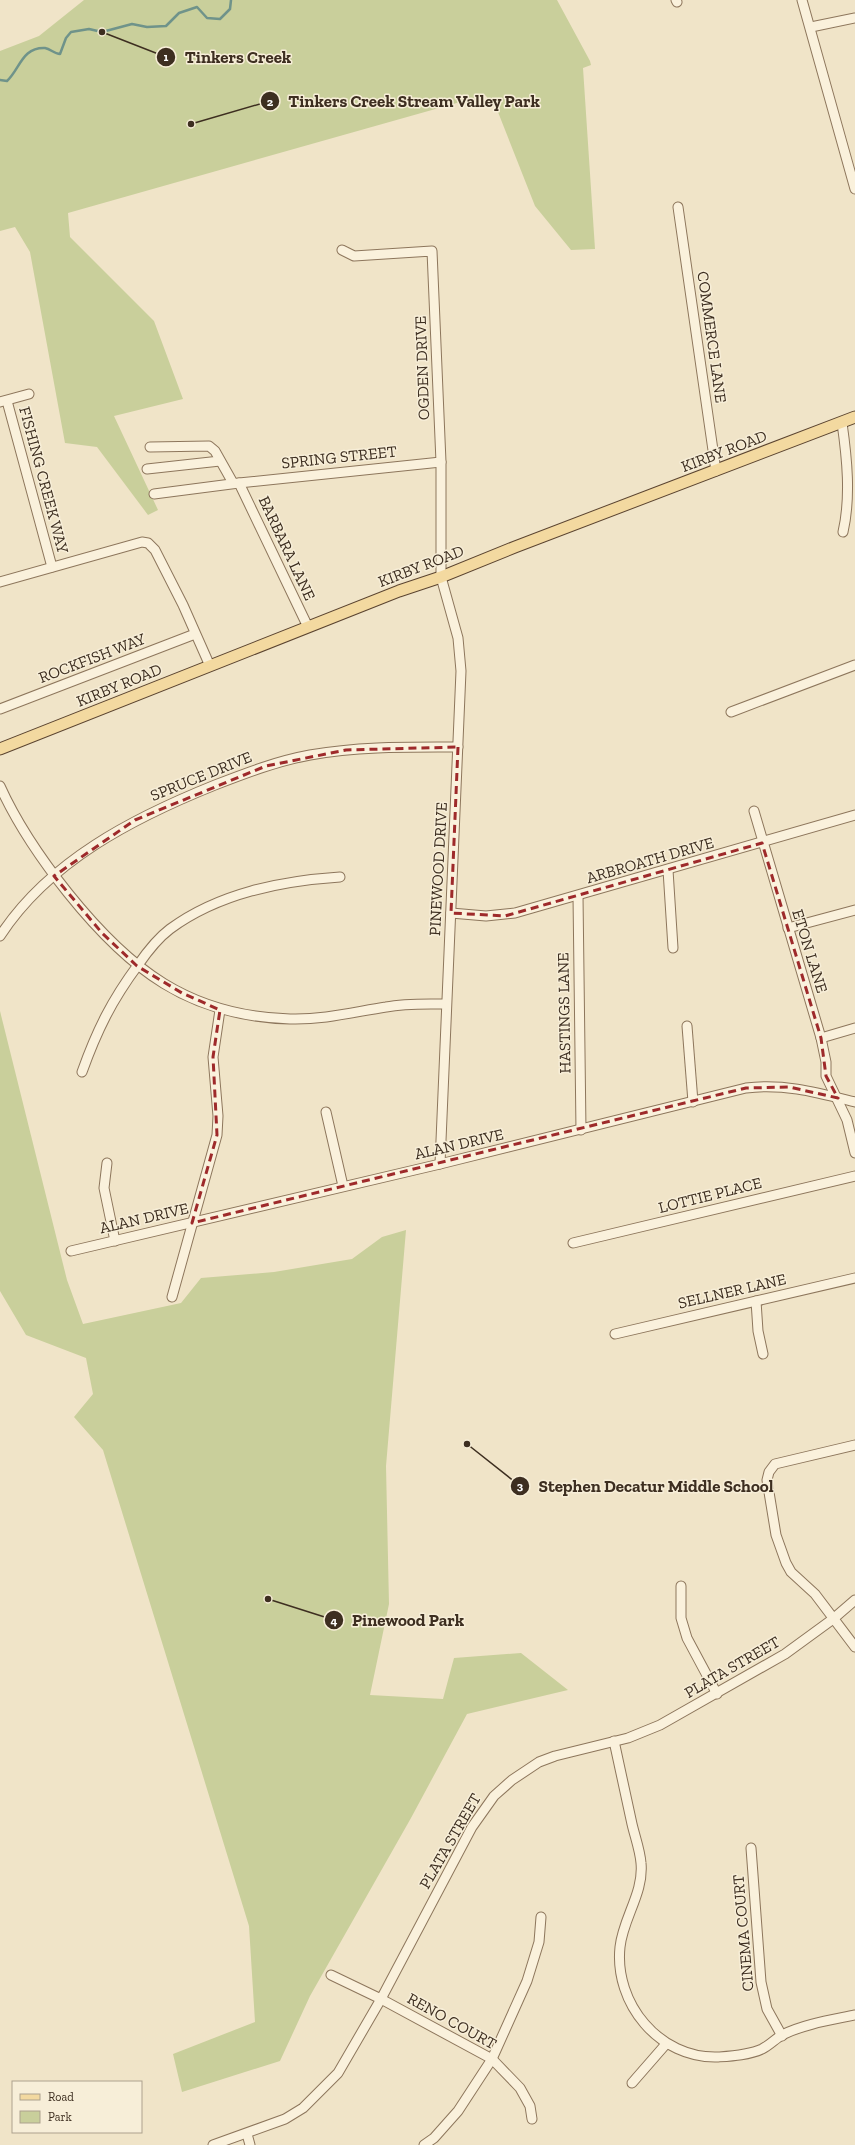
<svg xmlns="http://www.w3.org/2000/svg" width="855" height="2145" viewBox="0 0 855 2145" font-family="'Zilla Slab',serif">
  <rect width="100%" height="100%" fill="#f0e4c8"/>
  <g fill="#c9cf9b">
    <path d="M84 0H557L590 61 591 65 583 68 595 249 571 250 535 206 496 107 485 95 68 213 70 237 154 321 183 399 114 416 158 510 148 515 97 447 65 443 30 252 15 227 0 231V51L39 36Z"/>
    <path d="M0 1011 67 1280 83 1324 181 1303 201 1278 274 1272 352 1259 382 1237 406 1230 386 1466 389 1604 370 1695 443 1699 454 1658 521 1653 568 1690 467 1714 411 1818 310 1996 280 2061 182 2092 173 2054 255 2022 249 1926 103 1450 74 1417 93 1394 86 1358 26 1335 0 1291Z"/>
  </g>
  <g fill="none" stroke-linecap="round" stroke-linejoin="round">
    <path stroke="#6f938a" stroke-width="2.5" d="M0 80 7 81C20 69 22 47 45 48 51 49 54 54 60 54L66 38 71 32 89 29 102 32 132 24 147 27 166 26 179 13 197 7 207 18 220 19 230 9 231 0"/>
    <defs>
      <g id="minor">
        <path d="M676 0 677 2"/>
        <path d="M802 0 855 189"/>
        <path d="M811 27 855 18"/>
        <path d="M678 207 716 471"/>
        <path d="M342 250 354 256 432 251 441 462V577L458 638 461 671 440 1164"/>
        <path d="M7 401 52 567"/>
        <path d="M0 402 29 394"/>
        <path d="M842 423C847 458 851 497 843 532"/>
        <path d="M150 447 209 446 215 451 233 483"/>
        <path d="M147 469 220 461"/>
        <path d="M239 483 308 627"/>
        <path d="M154 494 239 483 441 462"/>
        <path d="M0 582 142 542 148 543 155 550 183 605 210 666"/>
        <path d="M0 709 195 634"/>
        <path d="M731 712 855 665"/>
        <path d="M0 786C18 826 41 859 68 893 129 969 188 1016 290 1019 323 1020 354 1012 386 1007 406 1003 426 1004 446 1004"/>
        <path d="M754 811 821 1038 826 1062V1076L847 1120 855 1153"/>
        <path d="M668 870 673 948"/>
        <path d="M578 896 581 1130"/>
        <path d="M451 913 486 916 515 913 855 815"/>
        <path d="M788 928 855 910"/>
        <path d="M0 936C49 861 133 818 215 785 246 773 277 761 310 755 359 746 409 747 458 747"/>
        <path d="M687 1026 693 1102"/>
        <path d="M821 1038 855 1028"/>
        <path d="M82 1072C97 1030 112 1000 138 965 147 952 158 938 170 929 219 893 281 881 340 877"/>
        <path d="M326 1112 343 1186"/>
        <path d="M107 1163 104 1188 115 1241"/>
        <path d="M573 1243 855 1176"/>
        <path d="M71 1251 440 1164 746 1088C784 1083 819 1093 855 1102"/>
        <path d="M172 1297 217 1135 218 1116 213 1057 220 1010"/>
        <path d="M756 1301 758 1331 763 1354"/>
        <path d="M615 1334 855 1278"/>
        <path d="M855 1445 775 1464 769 1472 767 1480 776 1535 786 1563 791 1572 815 1594 855 1647"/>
        <path d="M681 1586V1618L687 1638 717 1694"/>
        <path d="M614 1741C620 1769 626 1797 632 1824 635 1837 640 1850 641 1863 644 1893 623 1918 620 1947 614 2003 659 2059 718 2057 732 2056 749 2055 762 2049 770 2045 775 2039 782 2035 804 2024 831 2020 855 2015"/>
        <path d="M751 1848 761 1982 767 2009 782 2036"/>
        <path d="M331 1975 381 1999 492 2059 520 2088 530 2106 532 2119"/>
        <path d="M632 2083 666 2044"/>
        <path d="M247 2134 250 2145"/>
        <path d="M213 2145 285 2119 303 2108 338 2073 381 1999 472 1827 494 1796 512 1780 539 1762 555 1756 628 1738 660 1725 785 1654 833 1619 855 1600"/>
        <path d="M424 2145 434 2138 458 2111 492 2059 527 1981 539 1942 541 1917"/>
      </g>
      <path id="major" d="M0 749 399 591 441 577 515 547 855 417"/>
    </defs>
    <use href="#minor" stroke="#8d765c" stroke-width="11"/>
    <use href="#major" stroke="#5b4430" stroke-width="13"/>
    <use href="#minor" stroke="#faf1dc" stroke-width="9"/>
    <use href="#major" stroke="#f3d9a0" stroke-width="11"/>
  </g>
  <path fill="none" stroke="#9e2a2b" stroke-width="3" stroke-dasharray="8 5" stroke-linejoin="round" d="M458 747 451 913 505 916 762 843 821 1038 826 1076 838 1098 789 1087 746 1088 192 1223 217 1135 213 1057 220 1010 182 993 137 966 102 933 54 876 135 820 266 766 346 750Z"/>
  <g text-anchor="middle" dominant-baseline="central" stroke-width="3" stroke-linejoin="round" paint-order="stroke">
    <g font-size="16" fill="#3d2e20" stroke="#f7eed8">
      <text transform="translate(712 337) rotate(82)">COMMERCE LANE</text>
      <text transform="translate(422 368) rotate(-92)">OGDEN DRIVE</text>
      <text transform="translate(724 451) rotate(-21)">KIRBY ROAD</text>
      <text transform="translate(339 457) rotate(-6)">SPRING STREET</text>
      <text transform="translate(44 480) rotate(75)">FISHING CREEK WAY</text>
      <text transform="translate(287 548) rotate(65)">BARBARA LANE</text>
      <text transform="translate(421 566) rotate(-21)">KIRBY ROAD</text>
      <text transform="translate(92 658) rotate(-21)">ROCKFISH WAY</text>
      <text transform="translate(119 685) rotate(-22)">KIRBY ROAD</text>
      <text transform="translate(201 776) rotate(-22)">SPRUCE DRIVE</text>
      <text transform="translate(650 860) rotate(-16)">ARBROATH DRIVE</text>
      <text transform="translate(438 869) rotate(-87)">PINEWOOD DRIVE</text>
      <text transform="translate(810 951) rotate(73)">ETON LANE</text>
      <text transform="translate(564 1013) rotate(-91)">HASTINGS LANE</text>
      <text transform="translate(459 1144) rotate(-13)">ALAN DRIVE</text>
      <text transform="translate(710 1195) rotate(-14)">LOTTIE PLACE</text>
      <text transform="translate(144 1218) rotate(-13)">ALAN DRIVE</text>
      <text transform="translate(732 1291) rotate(-13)">SELLNER LANE</text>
      <text transform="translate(732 1667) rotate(-30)">PLATA STREET</text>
      <text transform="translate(450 1841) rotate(-60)">PLATA STREET</text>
      <text transform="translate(743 1933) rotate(-95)">CINEMA COURT</text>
      <text transform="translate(452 2021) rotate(29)">RENO COURT</text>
    </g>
  </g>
  <path fill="none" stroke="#3d2e20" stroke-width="1.5" d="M102 32L166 57M191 124L270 101M467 1444L520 1486M268 1599L334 1620"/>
  <g fill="#3d2e20" stroke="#f7eed8" stroke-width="1.5">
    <circle cx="102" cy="32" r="4"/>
    <circle cx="191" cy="124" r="4"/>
    <circle cx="467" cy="1444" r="4"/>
    <circle cx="268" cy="1599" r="4"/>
    <circle cx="166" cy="57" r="10"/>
    <circle cx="270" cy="101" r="10"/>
    <circle cx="520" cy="1486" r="10"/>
    <circle cx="334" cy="1620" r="10"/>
  </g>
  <g font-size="12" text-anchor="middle" font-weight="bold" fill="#fff">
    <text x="166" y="61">1</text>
    <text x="270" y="106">2</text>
    <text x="520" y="1490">3</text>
    <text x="334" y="1625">4</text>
  </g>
  <g font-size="17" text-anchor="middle" font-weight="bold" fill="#3d2e20" stroke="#f7eed8" stroke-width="3" stroke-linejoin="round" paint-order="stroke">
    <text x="238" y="63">Tinkers Creek</text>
    <text x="414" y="107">Tinkers Creek Stream Valley Park</text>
    <text x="656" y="1492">Stephen Decatur Middle School</text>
    <text x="408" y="1626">Pinewood Park</text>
  </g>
  <rect x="12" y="2081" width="130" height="52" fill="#f7eed8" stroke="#ada18e"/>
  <rect x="20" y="2094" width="20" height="6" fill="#f3d9a0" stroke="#ada18e"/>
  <text x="48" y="2101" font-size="12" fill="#3d2e20">Road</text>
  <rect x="20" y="2111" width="20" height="12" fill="#c9cf9b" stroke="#ada18e"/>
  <text x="48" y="2121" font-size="12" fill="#3d2e20">Park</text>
</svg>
